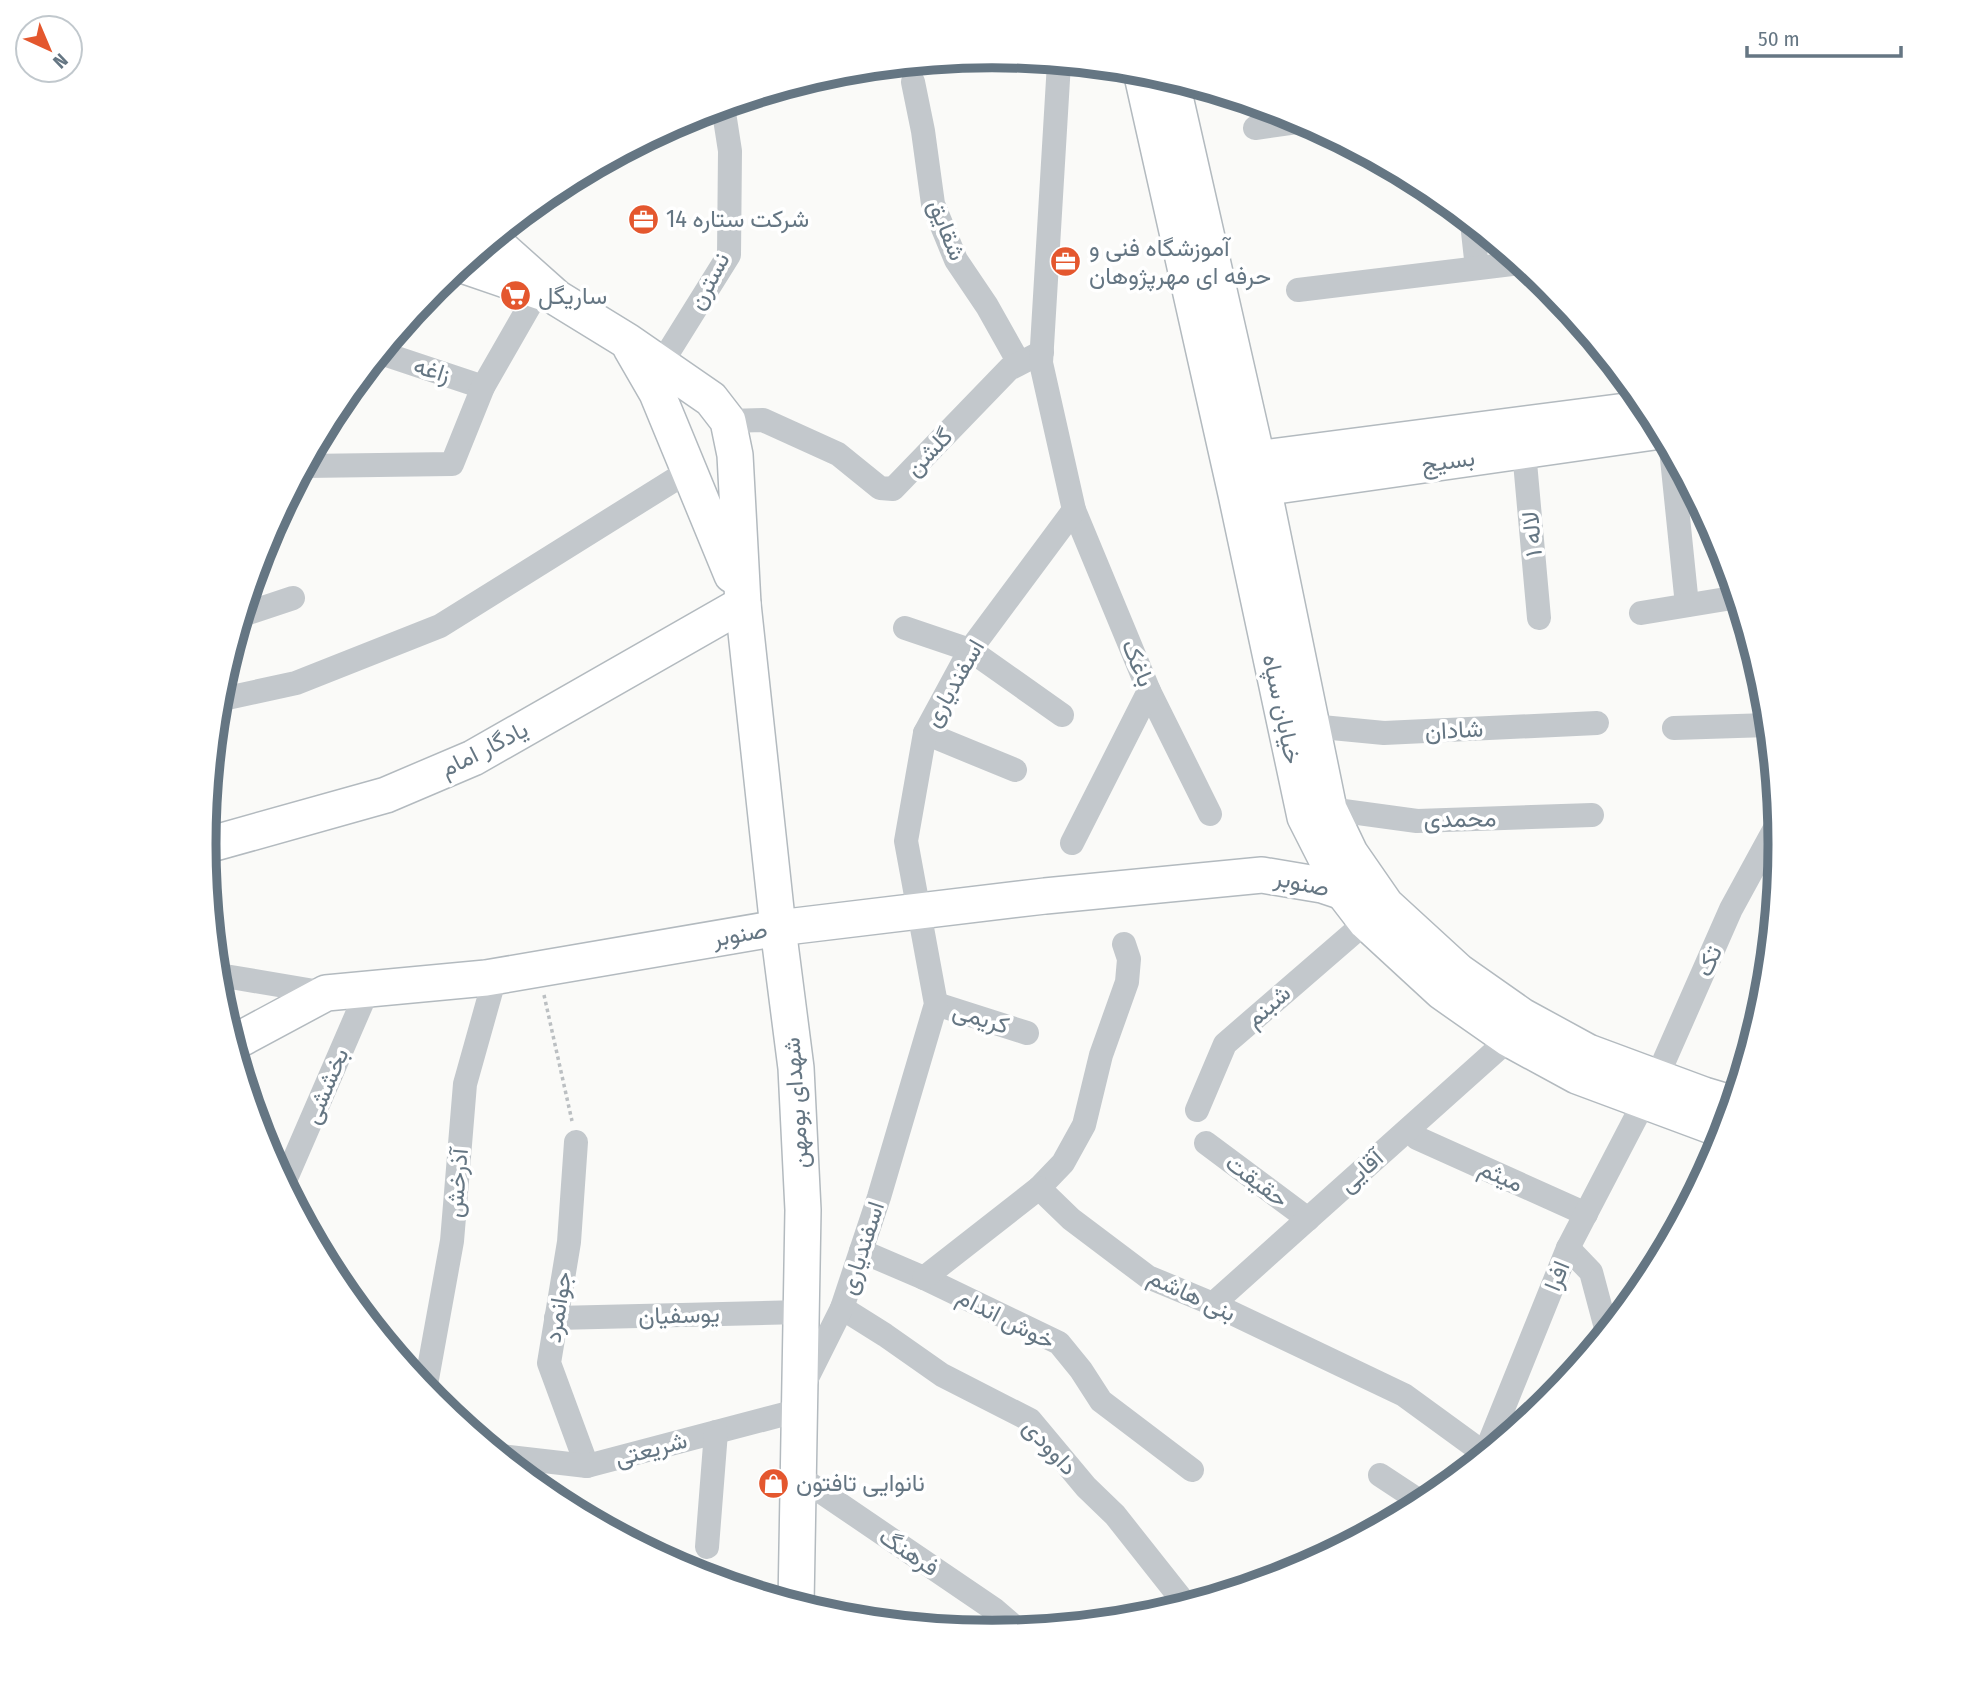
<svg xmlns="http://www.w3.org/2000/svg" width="1985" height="1689" viewBox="0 0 1985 1689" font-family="'Fira Sans Condensed',Vazirmatn,sans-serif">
  <rect width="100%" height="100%" fill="#fafaf8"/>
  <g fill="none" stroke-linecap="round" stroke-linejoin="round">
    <defs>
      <g id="secondary">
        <path d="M1141 71 1236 494 1305 817 1343 892 1366 922 1442 992 1509 1039 1577 1076 1725 1131"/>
        <path d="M1171 79 1257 458 1329 809 1350 853 1386 905 1458 971 1522 1016 1588 1052 1704 1095 1734 1104"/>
        <path d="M492 240 557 298 627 341 711 399 728 421 735 455 743 604 778 928 796 1068 803 1210 796 1605"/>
        <path d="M462 265 541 292"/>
        <path d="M631 348 657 393 732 575"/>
        <path d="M1232 462 1649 408"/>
        <path d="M1239 493 1262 488 1661 431"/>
        <path d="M204 846 386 795 473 758 743 604"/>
        <path d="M233 1043 326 993 486 978 778 928 1045 896 1262 875 1322 885 1343 892"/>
      </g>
    </defs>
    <use href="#secondary" stroke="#b3babf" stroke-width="38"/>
    <path stroke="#bbbfc2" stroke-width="3.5" stroke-dasharray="3.5 3.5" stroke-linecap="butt" d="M544 995 572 1121"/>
    <g stroke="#c3c8cc" stroke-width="24">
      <path d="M913 82 923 131 933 204 956 260 987 306 1019 363"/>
      <path d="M1255 128 1304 121"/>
      <path d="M1472 223 1477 268"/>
      <path d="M1298 290 1520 263"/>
      <path d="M381 353 483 387"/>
      <path d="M661 364 729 255 730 151 723 106"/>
      <path d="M728 421 763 420 838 454 880 488 893 489 1009 369 1042 352"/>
      <path d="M1671 449 1687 605"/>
      <path d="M1524 451 1539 618"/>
      <path d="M305 466 452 464 483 387 538 291"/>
      <path d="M1074 510 1149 691 1210 814"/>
      <path d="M1641 613 1738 597"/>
      <path d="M242 615 293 598"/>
      <path d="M905 628 970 650 1062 715"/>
      <path d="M218 700 296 683 440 626 690 470"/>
      <path d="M1311 726 1384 733 1597 723"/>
      <path d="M1674 728 1769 725"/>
      <path d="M925 733 1015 770"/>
      <path d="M1329 809 1417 821 1592 815"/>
      <path d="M1072 843 1149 691"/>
      <path d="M217 977 225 976 326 993"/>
      <path d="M936 1004 1027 1033"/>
      <path d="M1197 1110 1225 1044 1366 922"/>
      <path d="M1417 1138 1586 1214"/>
      <path d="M576 1142 569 1242 549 1363 587 1466"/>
      <path d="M1206 1143 1308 1219"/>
      <path d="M284 1183 368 989"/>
      <path d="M1039 1188 1063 1163 1084 1125 1101 1055 1127 982 1129 959 1124 944"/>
      <path d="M1568 1248 1591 1272 1607 1332"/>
      <path d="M861 1251 924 1278 1059 1343 1081 1370 1101 1401 1192 1470"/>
      <path d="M924 1278 1039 1188 1071 1219 1148 1277 1213 1304 1404 1395 1485 1454"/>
      <path d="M1213 1304 1509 1039"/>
      <path d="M842 1308 885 1335 942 1375 1030 1420 1086 1487 1115 1515 1187 1606"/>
      <path d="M556 1318 801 1312"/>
      <path d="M803 1386 842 1308 879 1197 936 1004 906 841 925 733 970 650 1074 510 1041 363 1059 63"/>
      <path d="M425 1390 452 1241 465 1084 495 977"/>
      <path d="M501 1456 587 1466 800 1410"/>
      <path d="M1484 1456 1568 1248 1657 1077 1731 909 1779 821"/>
      <path d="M1380 1475 1424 1504"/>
      <path d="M798 1476 995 1610 1018 1630"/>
      <path d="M707 1547 716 1432"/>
    </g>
    <use href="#secondary" stroke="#fff" stroke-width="35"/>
  </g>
  <defs>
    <symbol id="office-disc" viewBox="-11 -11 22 22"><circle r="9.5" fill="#e4572e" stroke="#fff"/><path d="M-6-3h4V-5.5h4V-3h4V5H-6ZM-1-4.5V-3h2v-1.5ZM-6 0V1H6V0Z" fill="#fff"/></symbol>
    <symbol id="supermarket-disc" viewBox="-11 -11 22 22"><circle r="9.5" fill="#e4572e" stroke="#fff"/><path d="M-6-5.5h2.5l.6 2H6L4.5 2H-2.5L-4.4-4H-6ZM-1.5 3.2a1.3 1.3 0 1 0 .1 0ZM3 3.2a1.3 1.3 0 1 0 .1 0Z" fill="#fff"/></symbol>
    <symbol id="shop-disc" viewBox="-11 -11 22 22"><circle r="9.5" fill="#e4572e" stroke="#fff"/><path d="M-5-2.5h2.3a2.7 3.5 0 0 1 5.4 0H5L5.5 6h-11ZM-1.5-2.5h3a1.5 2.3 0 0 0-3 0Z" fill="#fff"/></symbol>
  </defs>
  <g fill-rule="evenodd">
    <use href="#office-disc" x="626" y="202" width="35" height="35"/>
    <use href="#office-disc" x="1048" y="244" width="35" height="35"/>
    <use href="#supermarket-disc" x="498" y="278" width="35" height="35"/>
    <use href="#shop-disc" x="756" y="1466" width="35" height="35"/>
  </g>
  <g text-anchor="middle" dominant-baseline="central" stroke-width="7" stroke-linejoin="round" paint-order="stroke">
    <g font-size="24" fill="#657683" stroke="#fff" text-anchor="start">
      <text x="666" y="219">شرکت ستاره 14</text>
      <text x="1089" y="248">آموزشگاه فنی و<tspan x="1089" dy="28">حرفه ای مهرپژوهان</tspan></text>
      <text x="538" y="296">ساریگل</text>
      <text x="796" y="1483">نانوایی تافتون</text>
    </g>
    <g font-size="24" fill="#657683" stroke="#fff">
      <text transform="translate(947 230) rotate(68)">شقایق</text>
      <text transform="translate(709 281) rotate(-62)">نسترن</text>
      <text transform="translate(432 370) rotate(18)">زاغه</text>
      <text transform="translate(929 452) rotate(-46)">گلشن</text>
      <text transform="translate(1448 461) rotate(-8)">بسیج</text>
      <text transform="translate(1532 534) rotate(-95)">لاله ۱</text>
      <text transform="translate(1138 663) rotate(67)">باغک</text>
      <text transform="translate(954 683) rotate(-60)">اسفندیاری</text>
      <text transform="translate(1282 709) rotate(78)">خیابان سپاه</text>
      <text transform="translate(1454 730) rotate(-3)">شادان</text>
      <text transform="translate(484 749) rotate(-27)">یادگار امام</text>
      <text transform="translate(1460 819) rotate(-1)">محمدی</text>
      <text transform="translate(1302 883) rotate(12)">صنوبر</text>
      <text transform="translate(740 934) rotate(-10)">صنوبر</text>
      <text transform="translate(1709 961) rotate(-66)">تک</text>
      <text transform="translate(1268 1006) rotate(-41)">شبنم</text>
      <text transform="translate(981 1018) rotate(17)">کریمی</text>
      <text transform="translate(326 1086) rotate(-67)">بخششی</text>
      <text transform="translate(796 1103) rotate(-94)">شهدای بومهن</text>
      <text transform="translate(1361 1171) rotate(-42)">آقایی</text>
      <text transform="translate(1501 1176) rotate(24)">میثم</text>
      <text transform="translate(1257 1181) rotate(37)">حقیقت</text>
      <text transform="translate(457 1183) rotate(-85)">آذرخش</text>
      <text transform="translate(862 1248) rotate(-72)">اسفندیاری</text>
      <text transform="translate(1557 1276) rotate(-68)">افرا</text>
      <text transform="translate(1192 1295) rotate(25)">بنی هاشم</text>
      <text transform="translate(558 1307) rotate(-81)">جوانمرد</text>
      <text transform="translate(679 1315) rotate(-2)">یوسفیان</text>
      <text transform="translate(1006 1319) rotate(27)">خوش اندام</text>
      <text transform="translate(1050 1447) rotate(47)">داوودی</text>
      <text transform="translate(651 1449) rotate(-15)">شریعتی</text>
      <text transform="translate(909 1552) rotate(34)">فرهنگ</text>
    </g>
  </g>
  <path d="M0 0H1985V1689H0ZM216 844a776 776 0 1 1 1552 0a776 776 0 1 1-1552 0Z" fill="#fff" fill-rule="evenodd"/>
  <path fill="none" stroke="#657683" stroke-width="9" d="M216 844a776 776 0 1 1 1552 0a776 776 0 1 1-1552 0Z"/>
  <g transform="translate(49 49) rotate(136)"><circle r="33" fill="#ffffff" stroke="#c1c8cd" stroke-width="2"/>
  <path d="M0-5L12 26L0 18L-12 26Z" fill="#e4572e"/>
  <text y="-10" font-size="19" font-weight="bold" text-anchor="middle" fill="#657683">N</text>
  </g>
  <path d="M1747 46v10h154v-10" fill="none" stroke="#657683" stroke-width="3.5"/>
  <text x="1758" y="46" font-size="21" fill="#657683" stroke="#ffffff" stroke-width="5" paint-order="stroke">50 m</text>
</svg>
